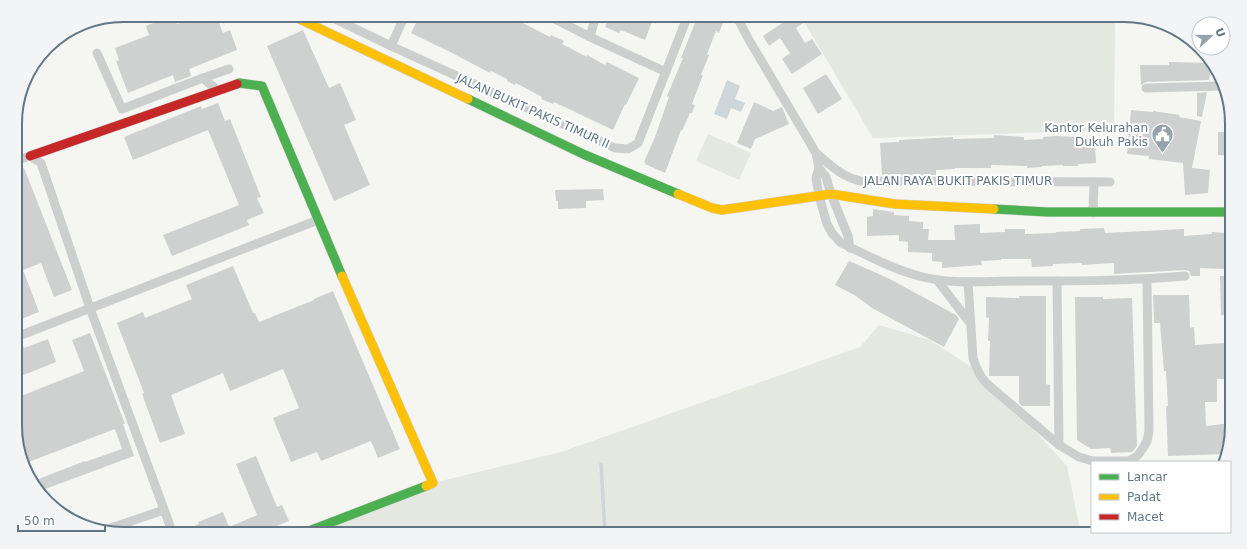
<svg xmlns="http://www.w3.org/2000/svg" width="1247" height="549" viewBox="0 0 1247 549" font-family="'DejaVu Sans',sans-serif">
  <rect width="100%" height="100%" fill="#f5f5f2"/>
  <g fill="#e4e8e0">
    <path d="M800 15H1115L1114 130 873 138Z"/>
    <path d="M708 134 751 153 739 180 696 161Z"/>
    <path d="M879 325 930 340 982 374 1067 466 1081 534H301L433 483 561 452 860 347Z"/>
  </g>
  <path fill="#ced6d9" d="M727 80 740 86 735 99 745 103 741 112 731 108 727 119 714 114Z"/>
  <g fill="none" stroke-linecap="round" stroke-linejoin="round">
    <path stroke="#ced6d9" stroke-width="3.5" d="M601 464 605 534"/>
  </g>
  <g fill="#cfd1d0">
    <path d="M173 15 177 24 201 15H216L223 33 230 30 237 50 189 69 191 76 175 82 173 75 128 93 116 61 119 60 115 48 149 35 146 26Z"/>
    <path d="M420 15H507L550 37 551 35 564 41 562 44 587 57V55L605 65 607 62 639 78 626 105 625 104 613 130 554 102 553 104 541 99 542 97 516 83 515 85 507 81V79L491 71 490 73 452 53 411 33Z"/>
    <path d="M610 15H648L646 20 652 22 645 40 621 30 619 33 605 27Z"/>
    <path d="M698 15H726L719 33 716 31 707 54 709 55 701 75H703L692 104 695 105 692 113H690L682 131 681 130 665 173 645 164 646 163 644 162 655 137 669 97 667 96 683 58H681L687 43Z"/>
    <path d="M794 15H798L803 23 796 28 805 43 812 39 822 54 792 74 782 59 790 53 780 38 769 46 763 36Z"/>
    <path d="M303 30 329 88 340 83 356 120 344 125 370 185 334 201 267 46Z"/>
    <path d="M1169 62 1212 63 1209 80 1146 82 1141 85 1140 65H1169Z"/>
    <path d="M826 74 842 99 818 114 803 88Z"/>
    <path d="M1207 92 1202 117 1197 116V93Z"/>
    <path d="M754 102 773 111 782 107 789 124 755 139 751 149 737 143Z"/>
    <path d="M218 103 225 121 230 119 261 197 257 198 264 213 247 220 249 225 172 256 163 235 239 205 208 130 133 160 124 137 201 106 202 109Z"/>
    <path d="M1131 110 1153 112V111L1180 115 1179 117 1201 121 1192 168 1210 170 1208 193 1185 195 1183 163 1149 159V156L1127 154Z"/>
    <path d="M1218 132H1231V156L1218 155Z"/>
    <path d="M994 135 1024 137V140L1043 139V137L1057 136 1078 137V143L1095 142 1096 163 1078 164V166H1063V165L1042 166V167L1027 168V166L991 165V168H955V169L936 170V175H901V174L882 175 880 143 899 142V140L953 137V139L994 138Z"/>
    <path d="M24 168 72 290 54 297 41 263 23 270 39 312 16 321 15 172Z"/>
    <path d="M603 189 604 200 586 201V208L558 209V201H556L555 190Z"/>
    <path d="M873 209 894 212V215L909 216V221L923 222V229H929L928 240H955L954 225 980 224V233L1005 232V229H1025V234L1056 233V232L1080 231V229L1104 228 1105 233 1184 229V236L1212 234V232L1227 233 1226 269 1200 268V276H1191L1189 271 1185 270 1114 274V263L1082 265V263L1053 264V266L1032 267 1031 259H1001V260L981 261 982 265 942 268V262L932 261V253L908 252V242L899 241V235L867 236V217L873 216Z"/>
    <path d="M849 261 888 278 956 315 959 319 944 347 872 308 856 296 835 285Z"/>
    <path d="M233 266 253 313H255L259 322 314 300V299L333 291 400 449 378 458 371 441 321 461 317 452 291 462 273 418 299 408 283 369 230 391 223 373 171 395 185 434 160 443 142 394 144 393 117 323 143 312 145 318 192 299 186 285Z"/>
    <path d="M1220 276H1232V315H1221Z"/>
    <path d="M1153 295H1189L1190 328 1194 327 1195 345 1226 343V345H1232V379H1217V402H1205L1206 426 1232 423 1226 454 1168 456 1166 406H1168L1166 371H1164L1160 323H1154Z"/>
    <path d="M1019 296H1046V384L1050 385V406H1022L1019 403V376H989L990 341H988L989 318 986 317V297L1019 298Z"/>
    <path d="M1075 297H1103V299L1132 298 1137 446 1132 452 1111 453 1110 448 1091 449 1077 440Z"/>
    <path d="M90 333 125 424H123L134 456 40 491 36 480 85 461V462L122 449 115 429 26 463 16 440V398L84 371 72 340Z"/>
    <path d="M48 339 56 362 16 378V343L21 341 24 348Z"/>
    <path d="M256 456 277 507 282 505 289 521 257 534H194L192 527 199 524 198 522 223 512 229 527 257 515 236 464Z"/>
  </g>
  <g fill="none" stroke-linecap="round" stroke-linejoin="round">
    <defs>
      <g id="fast">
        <path d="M237 84 239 83 262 86 342 276"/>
        <path d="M468 99 583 154 678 194"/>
        <path d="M994 209 1047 212H1231"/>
        <path d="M301 534 426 486"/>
      </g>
      <g id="slow">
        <path d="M291 15 468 99"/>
        <path d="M678 194 712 208 722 210 831 194 895 204 994 209"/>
        <path d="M342 276 433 483 426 486"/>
      </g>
      <path id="jam" d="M30 156 237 84"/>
    </defs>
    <use href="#fast" stroke="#d1d2d2" stroke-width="10"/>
    <use href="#slow" stroke="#d1d2d2" stroke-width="10"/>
    <use href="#jam" stroke="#d1d2d2" stroke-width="10"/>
    <g stroke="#cdcfcf" stroke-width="9">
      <path d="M327 15 391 46 615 148 628 149 638 143 688 15"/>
      <path d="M547 15 590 37 666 72"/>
      <path d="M736 15 749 40 816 153 819 168 826 177 831 194 848 236 850 248"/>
      <path d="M590 37 596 15"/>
      <path d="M391 46 405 15"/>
      <path d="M97 53 122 109 203 78 217 90"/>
      <path d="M203 78 229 69"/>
      <path d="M1146 88 1221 86"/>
      <path d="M816 153C830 165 843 178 861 181L1110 182"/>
      <path d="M15 161 30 156 41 163 90 308 173 534"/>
      <path d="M819 168 816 178 819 196 827 224 832 233 841 243C867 255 892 269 919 276 950 285 984 281 1016 281 1072 281 1129 281 1185 276"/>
      <path d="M1093 213 1094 182"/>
      <path d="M937 280 970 323"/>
      <path d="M1057 281 1059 445"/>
      <path d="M968 282 973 358C976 368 979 375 986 383L1059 445 1079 457 1093 461H1128L1133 459 1138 455 1143 448 1147 441 1149 431 1147 280"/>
      <path d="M16 337 318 220"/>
      <path d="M105 530 164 510"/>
    </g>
    <use href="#fast" stroke="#4caf50" stroke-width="9"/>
    <use href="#slow" stroke="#ffc107" stroke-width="9"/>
    <use href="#jam" stroke="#c62828" stroke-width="9"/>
  </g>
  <defs>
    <symbol id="civic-pin" viewBox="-11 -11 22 30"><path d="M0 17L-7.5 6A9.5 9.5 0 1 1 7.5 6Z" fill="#95a2ab" stroke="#fff"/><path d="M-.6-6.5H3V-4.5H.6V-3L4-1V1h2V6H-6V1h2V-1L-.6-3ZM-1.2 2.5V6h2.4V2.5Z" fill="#fff"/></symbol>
  </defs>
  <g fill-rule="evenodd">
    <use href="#civic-pin" x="1150" y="122" width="25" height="34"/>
  </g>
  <g text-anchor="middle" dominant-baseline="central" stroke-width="4" stroke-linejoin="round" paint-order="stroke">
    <g font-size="12" fill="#627685" stroke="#fff">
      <text transform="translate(533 111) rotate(24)">JALAN BUKIT PAKIS TIMUR II</text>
      <text x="958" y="181">JALAN RAYA BUKIT PAKIS TIMUR</text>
    </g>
    <g font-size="12" fill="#627685" stroke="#fff" text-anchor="end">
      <text x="1148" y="128">Kantor Kelurahan<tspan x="1148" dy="14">Dukuh Pakis</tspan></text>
    </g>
  </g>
  <path d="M0 0H1247V549H0ZM123 22H1124A101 101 0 0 1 1225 123V426A101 101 0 0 1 1124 527H123A101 101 0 0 1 22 426V123A101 101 0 0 1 123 22Z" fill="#f2f4f5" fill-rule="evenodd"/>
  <path fill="none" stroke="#627685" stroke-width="2" d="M123 22H1124A101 101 0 0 1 1225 123V426A101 101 0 0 1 1124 527H123A101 101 0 0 1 22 426V123A101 101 0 0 1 123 22Z"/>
  <rect x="1091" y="461" width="140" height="72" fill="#ffffff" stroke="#c0c8ce"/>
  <rect x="1099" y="474" width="20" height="6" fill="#4caf50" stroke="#c0c8ce"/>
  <text x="1127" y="481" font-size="12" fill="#627685">Lancar</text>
  <rect x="1099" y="494" width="20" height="6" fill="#ffc107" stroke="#c0c8ce"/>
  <text x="1127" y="501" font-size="12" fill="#627685">Padat</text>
  <rect x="1099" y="514" width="20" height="6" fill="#c62828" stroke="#c0c8ce"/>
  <text x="1127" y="521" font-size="12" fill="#627685">Macet</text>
  <g transform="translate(1211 36) rotate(69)"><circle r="19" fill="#ffffff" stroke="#c0c8ce"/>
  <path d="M0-3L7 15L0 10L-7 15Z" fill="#95a2ab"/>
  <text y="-6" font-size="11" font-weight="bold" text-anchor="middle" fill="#627685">U</text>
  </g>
  <path d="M18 525v6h87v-6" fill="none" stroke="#627685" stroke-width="2"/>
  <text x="24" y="525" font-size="12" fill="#627685" stroke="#ffffff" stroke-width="3" paint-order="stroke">50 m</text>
</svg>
